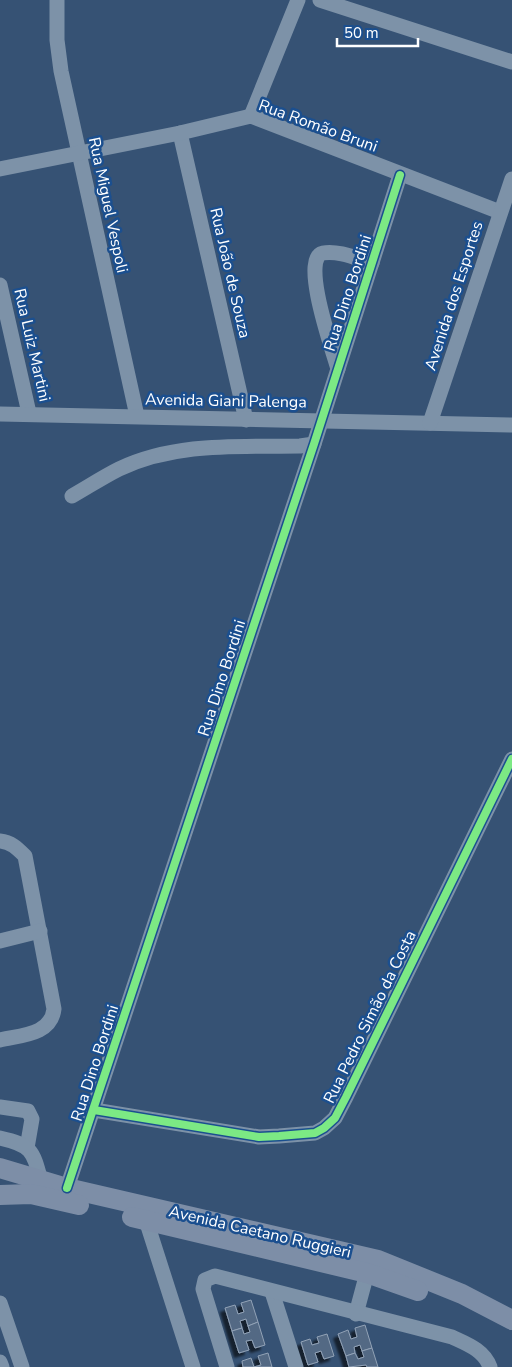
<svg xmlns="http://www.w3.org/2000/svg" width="512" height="1367" viewBox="0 0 512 1367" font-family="'Nunito Sans',sans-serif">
  <defs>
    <filter id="shadow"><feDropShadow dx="-4.5" dy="4.5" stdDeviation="1" flood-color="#0009"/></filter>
  </defs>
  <rect width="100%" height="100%" fill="#365274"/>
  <g fill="#526984" stroke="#92a2b6" filter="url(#shadow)">
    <path d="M251 1300 258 1322 248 1326 246 1319 240 1321 242 1328 232 1331 225 1308 235 1305 238 1314 244 1312 241 1303Z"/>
    <path d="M258 1322 265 1345 255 1348 252 1340 246 1341 249 1350 239 1353 232 1331 242 1328 244 1334 250 1332 248 1326Z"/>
    <path d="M365 1325 372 1348 362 1351 360 1345 354 1347 355 1353 346 1356 338 1334 348 1330 351 1339 357 1337 355 1328Z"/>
    <path d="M327 1334 334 1356 324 1359 321 1351 315 1353 318 1362 308 1365 301 1342 310 1339 312 1345 319 1343 317 1337Z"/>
    <path d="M372 1348 378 1367H367L366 1365 349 1367 346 1356 355 1353 358 1359 364 1357 362 1351Z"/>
    <path d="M268 1353 272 1367H243L242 1361 251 1358 254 1367 261 1365 258 1356Z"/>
  </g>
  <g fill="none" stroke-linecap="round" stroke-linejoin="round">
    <g stroke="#7d92a8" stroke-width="15">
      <path d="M57 0V40L61 71 137 416"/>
      <path d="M320 0 512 62"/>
      <path d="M251 116 298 0"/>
      <path d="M180 133 246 420"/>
      <path d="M0 169 180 133 251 116 500 212"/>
      <path d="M0 285 29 413"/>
      <path d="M338 369C333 351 300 258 323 253 338 250 358 259 372 263"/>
      <path d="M0 414 512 425"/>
      <path d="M430 423 512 179"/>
      <path d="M72 496C88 487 103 477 119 469 176 442 238 447 300 446L314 444"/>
      <path d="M0 841C11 842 17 848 25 856L54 1009C51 1035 21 1035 0 1040"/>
      <path d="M0 941 40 931"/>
      <path d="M0 1107 28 1111 32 1119 27 1148"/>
      <path d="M94 1110 259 1137 279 1136 315 1133 324 1128 335 1118 346 1097 512 759"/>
      <path d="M0 1138C32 1145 33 1151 41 1181"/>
      <path d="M67 1188 314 444 400 175"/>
      <path d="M146 1220 193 1367"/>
      <path d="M272 1292 296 1367"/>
      <path d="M0 1303 22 1367"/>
      <path d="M356 1314 367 1273"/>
      <path d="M0 1362 2 1367"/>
      <path d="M227 1367 203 1289 205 1280 215 1276 452 1337C467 1344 484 1350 490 1367"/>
    </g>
    <g stroke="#7d8ea7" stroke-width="20">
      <path d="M0 1168 67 1188 378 1260 462 1294 512 1320"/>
      <path d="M0 1195 31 1194 79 1205"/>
      <path d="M132 1217 367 1273 418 1291"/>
    </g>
    <defs>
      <g id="cycleway">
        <path d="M94 1110 259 1137 279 1136 315 1133 324 1128 335 1118 346 1097 512 759"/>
        <path d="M67 1188 314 444 400 175"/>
      </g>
    </defs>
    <use href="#cycleway" stroke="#1b4f8f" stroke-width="11"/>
    <use href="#cycleway" stroke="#7ce984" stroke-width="8"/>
  </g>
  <g text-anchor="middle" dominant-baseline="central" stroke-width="5" stroke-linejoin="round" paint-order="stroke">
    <g font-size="16" fill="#fff" stroke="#1b4f8f">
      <text transform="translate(318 126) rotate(20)">Rua Romão Bruni</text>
      <text transform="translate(108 205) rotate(78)">Rua Miguel Vespoli</text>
      <text transform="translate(230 273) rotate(77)">Rua João de Souza</text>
      <text transform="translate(348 293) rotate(-72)">Rua Dino Bordini</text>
      <text transform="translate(454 296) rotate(-72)">Avenida dos Esportes</text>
      <text transform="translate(32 345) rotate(77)">Rua Luiz Martini</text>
      <text transform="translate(226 401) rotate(1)">Avenida Giani Palenga</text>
      <text transform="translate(222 678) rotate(-72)">Rua Dino Bordini</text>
      <text transform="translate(370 1017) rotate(-64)">Rua Pedro Simão da Costa</text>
      <text transform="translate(95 1063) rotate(-72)">Rua Dino Bordini</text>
      <text transform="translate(260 1232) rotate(13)">Avenida Caetano Ruggieri</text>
    </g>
  </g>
  <path d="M337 38v8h81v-8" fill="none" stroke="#ffffff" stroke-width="2.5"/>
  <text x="344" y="38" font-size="15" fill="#ffffff" stroke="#1b4f8f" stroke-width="4" paint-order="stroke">50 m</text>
</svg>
